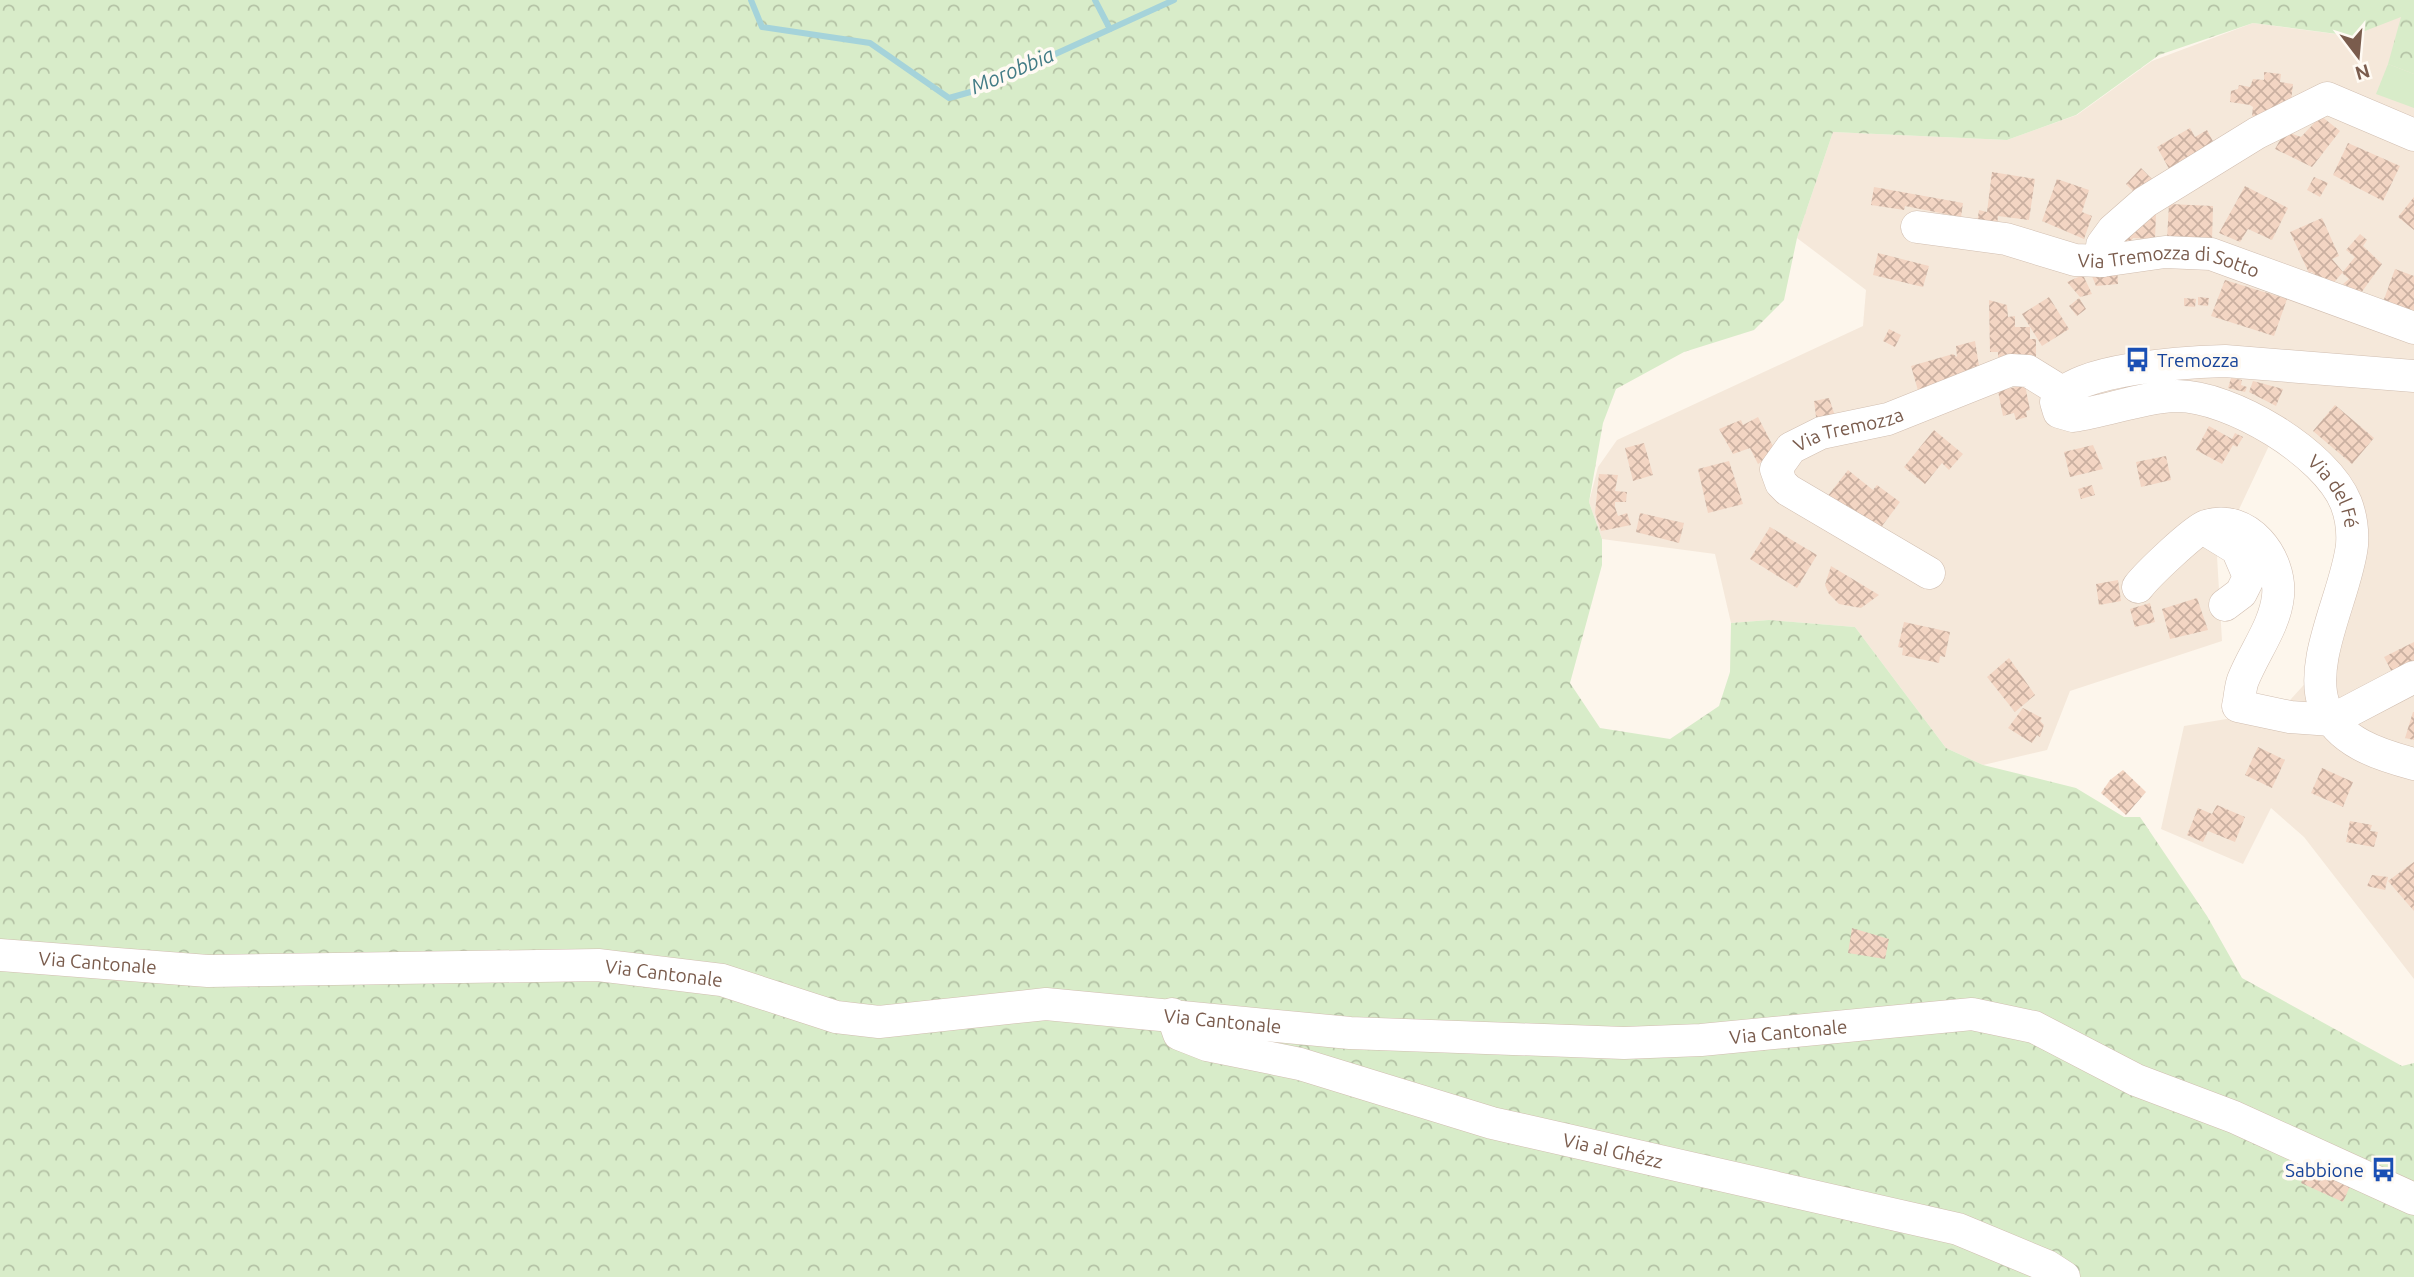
<svg xmlns="http://www.w3.org/2000/svg" width="2414" height="1277" viewBox="0 0 2414 1277" font-family="Ubuntu,sans-serif">
  <defs>
    <pattern id="forest-crowns" width="20" height="18" patternUnits="userSpaceOnUse" patternTransform="scale(1.75)"><rect width="20" height="18" fill="#d8ecc9"/><path d="M2 6a3 3 0 1 1 6 0M12 15a3 3 0 1 1 6 0" fill="none" stroke="#b4c2a5"/></pattern>
    <pattern id="building-cross-hatch" width="8" height="8" patternUnits="userSpaceOnUse" patternTransform="scale(1.75)"><rect width="8" height="8" fill="#f3d5c3"/><path d="M0 0l8 8M0 8l8-8" fill="none" stroke="#cab0a1"/></pattern>
  </defs>
  <rect width="100%" height="100%" fill="#fdf6ec"/>
  <path fill="#f5e8da" d="M2414 7V979L2304 837 2271 808 2243 864 2161 829 2184 726 2281 710 2322 665 2350 516 2275 433 2217 556 2222 641 2070 691 2047 750 1983 765 1946 748 1855 627 1769 620 1731 623 1715 554 1602 539 1589 502 1598 467 1617 440 1863 326 1866 290 1797 238 1833 132 2007 140 2077 115 2152 61 2253 23 2351 36Z"/>
  <path fill="url(#forest-crowns)" d="M0 0H2414V74L2388 64 2401 17 2352 36 2253 23 2159 55 2076 115 2007 140 1833 132 1797 238 1784 300 1754 330 1684 352 1616 389 1603 423 1589 502 1602 539V565L1570 683 1600 728 1670 739 1719 706 1730 672 1731 623 1769 620 1855 627 1946 748 1983 765 2076 788 2124 817H2140L2207 916 2242 978 2402 1066 2414 1063V1277H0Z"/>
  <path fill="#d8ecc9" d="M2388 64 2414 74V108L2376 94Z"/>
  <g fill="none" stroke-linecap="round" stroke-linejoin="round">
    <g stroke="#a5d3da" stroke-width="6">
      <path d="M751 0 762 27 870 43 949 98 974 91 1174 0"/>
      <path d="M1095 0 1110 29"/>
    </g>
  </g>
  <g fill="url(#building-cross-hatch)">
    <path d="M2264 72 2281 74 2280 82 2293 84 2290 110 2271 117 2252 116 2253 107 2250 105 2230 102 2231 91 2238 89 2239 85 2250 87 2253 79 2264 80Z"/>
    <path d="M2321 116 2340 131 2312 167 2275 149 2285 131 2301 137Z"/>
    <path d="M2190 128 2195 137 2207 130 2216 147 2173 176 2157 147Z"/>
    <path d="M2348 143 2400 166 2383 201 2333 175Z"/>
    <path d="M2141 168 2152 179 2136 194 2126 184Z"/>
    <path d="M1992 172 2035 179 2029 220 1998 216 1996 233 1976 229 1979 210 1987 212Z"/>
    <path d="M2314 177 2328 183 2320 197 2307 190Z"/>
    <path d="M2057 179 2089 190 2082 212 2092 216 2084 239 2042 221Z"/>
    <path d="M2245 186 2288 208 2272 240 2248 229 2240 242 2219 233Z"/>
    <path d="M1874 187 1963 203 1961 217 1905 206 1904 210 1871 205Z"/>
    <path d="M2414 197V230L2398 217Z"/>
    <path d="M2169 204 2213 206 2212 241 2167 239Z"/>
    <path d="M2143 213 2156 214 2155 239 2133 238 2125 251 2111 244Z"/>
    <path d="M2322 218 2339 256 2332 259 2343 272 2329 288 2312 272 2309 273 2290 232Z"/>
    <path d="M2360 234 2367 240 2363 246 2382 264 2361 293 2343 284 2349 279 2342 273 2355 257 2346 250Z"/>
    <path d="M1878 253 1929 266 1923 287 1873 275Z"/>
    <path d="M2117 266 2118 284 2096 286 2089 269Z"/>
    <path d="M2395 269 2414 276V313L2383 302Z"/>
    <path d="M2083 275 2092 294 2080 297 2067 282Z"/>
    <path d="M2225 280 2287 299 2274 336 2211 316Z"/>
    <path d="M2049 297 2069 329 2042 346 2022 314Z"/>
    <path d="M2198 297 2209 298 2208 306 2198 305Z"/>
    <path d="M2079 298 2086 309 2077 316 2069 306Z"/>
    <path d="M2184 298 2196 299 2195 307 2184 306Z"/>
    <path d="M1989 300 2007 305 2008 317 2015 316V327H2030V339H2036V361L1998 357V352H1990Z"/>
    <path d="M1889 329 1901 335 1895 347 1883 341Z"/>
    <path d="M1975 341 1980 372 1921 401 1911 366 1953 354 1957 357 1956 346Z"/>
    <path d="M2231 378 2242 380 2241 385 2247 387 2245 392 2228 388Z"/>
    <path d="M2253 381 2283 389 2276 406 2249 392Z"/>
    <path d="M2025 385 2030 410 2026 411 2027 417 2016 420 2014 413 2003 416 1998 391Z"/>
    <path d="M1829 398 1836 419 1817 424 1814 401Z"/>
    <path d="M2335 405 2374 438 2352 464 2313 431Z"/>
    <path d="M1758 417 1776 452 1758 464 1750 448 1733 454 1719 429 1741 420 1743 425Z"/>
    <path d="M2209 426 2232 439 2235 433 2243 437 2237 447 2233 445 2222 464 2196 450Z"/>
    <path d="M1934 430 1963 454 1949 470 1942 463 1925 484 1904 467Z"/>
    <path d="M1644 443 1653 475 1633 481 1625 448Z"/>
    <path d="M2093 445 2103 469 2070 477 2064 452Z"/>
    <path d="M2166 456 2171 480 2141 487 2136 462Z"/>
    <path d="M1729 461 1743 504 1708 513 1698 469Z"/>
    <path d="M1848 470 1873 490 1877 485 1900 502 1876 534 1827 497Z"/>
    <path d="M1599 474 1618 475 1615 491 1627 492 1626 502H1615V507L1618 516 1627 513 1631 525 1601 531 1595 513Z"/>
    <path d="M2092 485 2095 495 2081 499 2078 489Z"/>
    <path d="M1640 513 1684 523 1679 543 1636 532Z"/>
    <path d="M1770 527 1817 555 1797 588 1750 559Z"/>
    <path d="M1831 566 1879 595 1861 608 1839 604 1829 594 1825 585Z"/>
    <path d="M2118 580 2121 601 2099 605 2096 584Z"/>
    <path d="M2197 598 2208 630 2170 639 2162 609Z"/>
    <path d="M2150 603 2155 622 2135 627 2130 609Z"/>
    <path d="M1904 622 1950 632 1945 657 1940 656 1939 663 1902 655 1903 648 1898 647Z"/>
    <path d="M2414 642V666L2394 676 2384 657Z"/>
    <path d="M2009 658 2035 695 2015 712 1987 677Z"/>
    <path d="M2023 708 2042 718 2040 721 2044 725 2040 737 2037 735 2032 743 2008 728Z"/>
    <path d="M2413 712H2414V740L2405 738Z"/>
    <path d="M2258 747 2285 760 2272 788 2245 775Z"/>
    <path d="M2322 768 2353 782 2343 807 2311 793Z"/>
    <path d="M2123 770 2146 792 2126 815 2101 793 2110 780Z"/>
    <path d="M2217 805 2245 817 2235 842 2208 831 2203 842 2187 835 2198 808 2212 814Z"/>
    <path d="M2350 821 2372 825 2370 831 2378 832 2374 847 2346 842Z"/>
    <path d="M2414 862V911L2388 881Z"/>
    <path d="M2372 875 2388 877 2385 890 2367 886Z"/>
    <path d="M1852 928 1889 939 1885 959 1848 953Z"/>
    <path d="M2309 1165 2351 1184 2343 1202 2301 1183Z"/>
  </g>
  <g fill="none" stroke-linecap="round" stroke-linejoin="round">
    <defs>
      <g id="minor">
        <path id="s1" d="M1917 227 2006 239 2075 260 2102 261 2165 252 2211 254 2414 328"/>
        <path d="M2102 261V245L2113 230 2145 202 2257 133 2327 98 2414 135"/>
        <path id="s2" d="M2414 376 2225 361C2191 362 2070 368 2056 402L2059 412 2073 416C2108 411 2142 397 2177 396 2231 396 2326 453 2346 503 2351 516 2353 531 2352 545 2347 592 2308 660 2324 705 2337 742 2380 755 2414 764"/>
        <path d="M2211 533 2237 549 2249 577 2241 593 2225 605"/>
        <path id="s3" d="M1929 573 1788 490 1781 483 1776 469 1791 448 1821 433 1888 419 2011 370 2028 371 2062 392"/>
        <path d="M2138 587C2147 575 2193 531 2206 526 2247 512 2282 558 2278 596 2275 626 2254 652 2243 680 2240 688 2240 698 2238 706L2290 717 2332 720 2414 677"/>
        <path id="s4" d="M0 955 208 971 598 965 722 980 836 1017 879 1022 1046 1004 1350 1033 1624 1043 1701 1040 1972 1014 2034 1027 2136 1080 2234 1117 2414 1199"/>
        <path id="s5" d="M1172 1014 1179 1034 1207 1045 1300 1064 1492 1123 1958 1229 2047 1266 2064 1277"/>
      </g>
    </defs>
    <use href="#minor" stroke="#d1beb0" stroke-width="33"/>
    <use href="#minor" stroke="#fff" stroke-width="32"/>
  </g>
  <defs>
    <symbol id="bus-bare" viewBox="-9 -9 18 18"><path d="M-5-6H5V4H4V6H2V4H-2V6H-4V4H-5ZM-3.5-4V0h7V-4ZM-3.5 1.2v1.5H-2V1.2ZM2 1.2v1.5H3.5V1.2Z" fill="#1a4fb4" stroke="#fffaf3" stroke-width="2.5" paint-order="stroke"/></symbol>
  </defs>
  <g fill-rule="evenodd">
    <use href="#bus-bare" x="2120" y="342" width="35" height="35"/>
    <use href="#bus-bare" x="2366" y="1152" width="35" height="35"/>
  </g>
  <g text-anchor="middle" dominant-baseline="central" stroke-width="7" stroke-linejoin="round" paint-order="stroke">
    <g font-size="19" fill="#7a5c4d" stroke="#fffaf3">
      <text stroke="none"><textPath href="#s1" startOffset="257">Via Tremozza di Sotto</textPath></text>
      <text stroke="none"><textPath href="#s3" startOffset="275">Via Tremozza</textPath></text>
      <text stroke="none"><textPath href="#s2" startOffset="691">Via del Fé</textPath></text>
      <text stroke="none"><textPath href="#s4" startOffset="98">Via Cantonale</textPath></text>
      <text stroke="none"><textPath href="#s4" startOffset="665">Via Cantonale</textPath></text>
      <text stroke="none"><textPath href="#s4" startOffset="1232">Via Cantonale</textPath></text>
      <text stroke="none"><textPath href="#s4" startOffset="1799">Via Cantonale</textPath></text>
      <text stroke="none"><textPath href="#s5" startOffset="471">Via al Ghézz</textPath></text>
    </g>
    <g font-size="19" fill="#164399" stroke="#fffaf3" text-anchor="start">
      <text x="2157" y="360">Tremozza</text>
      <text x="2364" y="1170" text-anchor="end">Sabbione</text>
    </g>
    <g font-size="21" font-style="italic" fill="#437c86" stroke="#fffaf3">
      <text transform="translate(1012 70) rotate(-23)">Morobbia</text>
    </g>
  </g>
  <g transform="translate(2358 56) rotate(164)" stroke="#fffaf3" stroke-width="5" paint-order="stroke">
  <path d="M0-5L12 26L0 18L-12 26Z" fill="#7a5c4d"/>
  <text y="-10" font-size="19" font-weight="bold" text-anchor="middle" fill="#7a5c4d">N</text>
  </g>
</svg>
